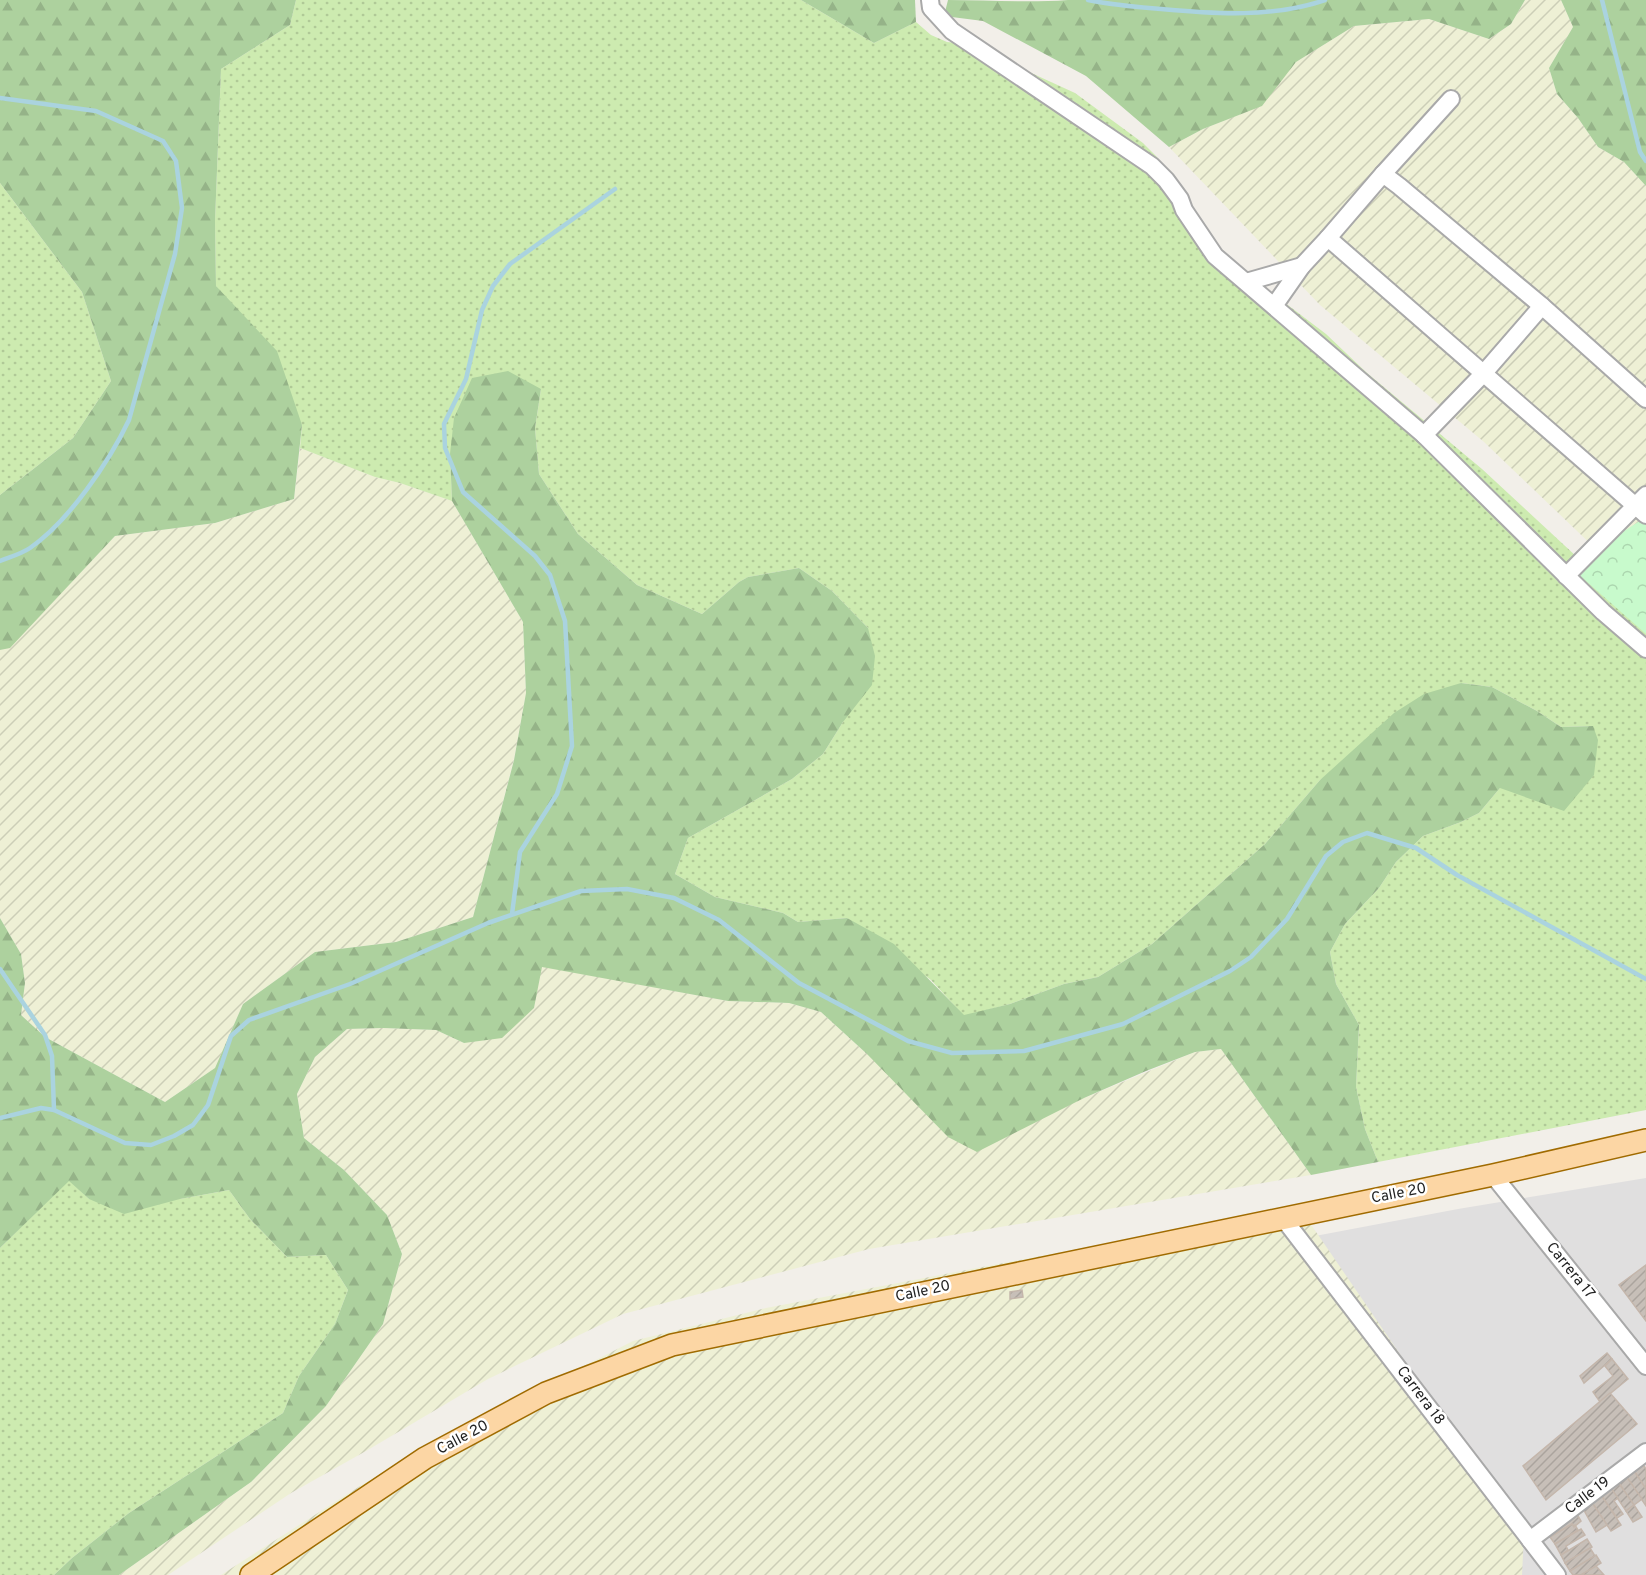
<svg xmlns="http://www.w3.org/2000/svg" width="1646" height="1575" viewBox="0 0 1646 1575" font-family="Overpass,sans-serif">
  <defs>
    <pattern id="farmland-furrows" width="10" height="10" patternUnits="userSpaceOnUse" patternTransform="scale(1.5)"><rect width="10" height="10" fill="#eef0d5"/><path d="M-1 1l2-2M0 10L10 0M9 11l2-2" fill="none" stroke="#ccceb7"/></pattern>
    <pattern id="grass-dots" width="8" height="8" patternUnits="userSpaceOnUse" patternTransform="scale(1.5)"><rect width="8" height="8" fill="#cdebb0"/><path d="M2 2h.1M6 6h.1" fill="none" stroke="#b0c997" stroke-width="1.8" stroke-linecap="round"/></pattern>
    <pattern id="forest-firs" width="22" height="20" patternUnits="userSpaceOnUse" patternTransform="scale(1.5)"><rect width="22" height="20" fill="#add19e"/><path d="M5 1l3.5 6h-7zM16 11l3.5 6h-7z" fill="#95b388"/></pattern>
    <pattern id="park-crowns" width="20" height="18" patternUnits="userSpaceOnUse" patternTransform="scale(1.5)"><rect width="20" height="18" fill="#c8facc"/><path d="M2 6a3 3 0 1 1 6 0M12 15a3 3 0 1 1 6 0" fill="none" stroke="#acd6af"/></pattern>
    <pattern id="building-hatch" width="6" height="6" patternUnits="userSpaceOnUse" patternTransform="scale(1.5)"><rect width="6" height="6" fill="#c7bfb8"/><path d="M-1 1l2-2M0 6l6-6M5 7l2-2" fill="none" stroke="#aba49e"/></pattern>
  </defs>
  <rect width="100%" height="100%" fill="#f2efe9"/>
  <path fill="#e0dfdf" d="M1646 1178V1575H244L1241 1250 1458 1209Z"/>
  <g fill="url(#farmland-furrows)">
    <path d="M1525 0H1561L1573 27 1549 68 1557 94 1578 118 1598 147 1624 162 1646 186V597L1484 442 1320 305 1169 147 1203 129 1261 106 1296 62 1354 26 1429 19 1489 39 1511 24Z"/>
    <path d="M300 448 375 477 400 483 452 501 523 622 526 693 514 759 473 917 396 942 315 952 243 1004 215 1068 165 1102 45 1037 21 1015 25 983 21 954 0 918V650L10 647 115 536 215 523 294 499Z"/>
    <path d="M541 966 728 1001 789 1003 821 1012 867 1054 1084 1098 1195 1052 1221 1049 1311 1175 869 1249 623 1314 488 1379 366 1451 291 1493 168 1575H119L251 1482 326 1406 383 1324 402 1254 387 1215 344 1170 304 1138 297 1094 315 1057 347 1029 383 1028 436 1030 464 1043 534 1008Z"/>
    <path d="M1299 1207 1524 1535 1522 1575H221L360 1486 451 1434 633 1341 766 1308Z"/>
  </g>
  <g fill="url(#grass-dots)">
    <path d="M296 0H801L874 43 916 22 931 35 947 42 968 44 1075 93 1143 143 1157 157 1209 238 1260 284 1326 334 1367 373 1482 469 1646 621V1110L1378 1162 1365 1129 1356 1087 1359 1025 1336 984 1330 952 1345 924 1379 888 1396 862 1423 836 1461 822 1479 813 1500 788 1593 726 1561 727 1537 711 1492 687 1461 683 1320 780 1265 844 1152 944 1098 977 1064 984 1010 1004 964 1016 931 980 847 918 798 922 783 913 715 897 675 874 688 838 792 779 823 754 843 722 868 628 832 591 799 568 748 577 739 582 702 614 637 585 578 534 539 474 535 428 541 389 450 454 452 501 400 483 375 477 300 448 302 425 216 286 215 221 221 69 290 25Z"/>
    <path d="M0 183 82 292 111 381 73 438 0 495Z"/>
    <path d="M69 1180 89 1199H180L229 1190 250 1219 287 1257 326 1255 348 1290 335 1324 299 1376 283 1413 129 1513 72 1558 54 1575H0V1248Z"/>
  </g>
  <g fill="url(#forest-firs)">
    <path d="M0 0H296L290 25 221 69 215 221 216 286 277 351 302 425 294 499 215 523 115 536 10 648 0 650V495L73 438 111 381 82 292 0 183Z"/>
    <path d="M801 0H915L916 22 874 43Z"/>
    <path d="M948 0C988 0 1028 3 1068 0H1525L1511 24 1489 39 1429 19 1354 26 1296 62 1262 106 1203 129 1169 147 1086 76 983 21 944 16Z"/>
    <path d="M1561 0H1646V186L1624 162 1598 147 1578 118 1557 94 1549 68 1573 27Z"/>
    <path d="M508 371 541 389 535 428 539 474 578 534 637 585 702 614 739 582 748 577 799 568 832 591 868 628 875 656 872 685 843 722 823 754 792 779 688 838 675 874 715 897 783 913 798 922 847 918 894 944 964 1015 1010 1004 1064 984 1098 977 1152 944 1265 844 1320 780 1394 713 1424 694 1461 683 1492 687 1537 711 1561 727 1593 726 1598 740 1594 775 1564 811 1500 788 1479 813 1461 822 1423 836 1396 862 1379 888 1345 924 1330 952 1336 984 1359 1025 1356 1087 1365 1129 1378 1162 1311 1175 1221 1049 1195 1052 1146 1071 1084 1098 977 1152 948 1137 867 1054 821 1012 789 1003 728 1001 542 967 534 1008 502 1038 464 1043 436 1030 383 1028 347 1029 315 1057 297 1094 304 1138 344 1170 387 1215 402 1254 383 1324 326 1406 251 1482 119 1575H54L72 1558 129 1513 283 1413 299 1376 335 1324 348 1290 326 1255 287 1257 250 1219 229 1190 180 1199 124 1214 89 1199 69 1181 0 1248V918L21 954 25 983 21 1015 45 1037 165 1102 215 1068 243 1004 315 952 396 942 473 917 514 760 526 693 523 622 452 501 450 454 454 418 472 378Z"/>
  </g>
  <path fill="url(#park-crowns)" d="M1646 517V634L1569 566Z"/>
  <g fill="none" stroke-linecap="round" stroke-linejoin="round">
    <g stroke="#aad3df" stroke-width="4.5">
      <path d="M1088 0C1112 5 1136 7 1161 9 1215 14 1273 18 1325 0"/>
      <path d="M1602 0 1640 152 1646 161"/>
      <path d="M0 98 96 111 163 141 176 161 182 208 175 254 129 420C109 462 69 521 30 548 21 554 10 557 0 561"/>
      <path d="M512 914 520 852 557 794 572 746 565 621 550 575 535 556 463 492 445 448 444 424 466 379 482 310 493 286 510 264 615 189"/>
      <path d="M0 969 45 1035 52 1056 54 1110"/>
      <path d="M0 1118 41 1108 54 1110 125 1143 151 1145 174 1136 193 1125 208 1105 231 1036 249 1020 350 984 488 923 581 891 627 889 674 898 719 920 799 983 908 1041 952 1053 1024 1051 1123 1024 1230 971 1251 957 1287 919 1326 856 1343 842 1367 833 1416 848 1457 875 1646 979"/>
    </g>
  </g>
  <g fill="url(#building-hatch)" stroke="#c4b6ab" stroke-width="1.5">
    <path d="M1646 1265V1321L1619 1285Z"/>
    <path d="M1022 1290 1023 1297 1010 1299V1292Z"/>
    <path d="M1607 1353 1612 1359 1584 1383 1580 1376Z"/>
    <path d="M1612 1359 1628 1379 1600 1402 1593 1392 1613 1376 1605 1366Z"/>
    <path d="M1610 1393 1637 1424 1546 1500 1523 1466Z"/>
    <path d="M1640 1460 1646 1469V1489L1631 1466Z"/>
    <path d="M1631 1466 1646 1489V1506L1624 1473Z"/>
    <path d="M1624 1473 1642 1499 1634 1505 1616 1479Z"/>
    <path d="M1616 1479 1634 1505 1626 1511 1608 1484Z"/>
    <path d="M1608 1484 1618 1498 1614 1501 1623 1514 1617 1518 1599 1492Z"/>
    <path d="M1599 1492 1621 1525 1611 1531 1589 1498Z"/>
    <path d="M1589 1498 1607 1525 1596 1532 1581 1505Z"/>
    <path d="M1634 1505 1642 1517 1633 1522 1626 1511Z"/>
    <path d="M1574 1509 1581 1521 1574 1527 1572 1524 1550 1537 1546 1532Z"/>
    <path d="M1572 1524 1574 1527 1575 1525 1578 1530 1555 1544 1550 1537Z"/>
    <path d="M1581 1529 1585 1535 1566 1546 1568 1550 1561 1555 1555 1544Z"/>
    <path d="M1587 1539 1592 1547 1565 1563 1561 1555Z"/>
    <path d="M1590 1548 1595 1556 1570 1571 1565 1563Z"/>
    <path d="M1596 1555 1601 1563 1581 1575H1573L1570 1571Z"/>
    <path d="M1596 1566 1604 1575H1581Z"/>
  </g>
  <g fill="none" stroke-linecap="round" stroke-linejoin="round">
    <defs>
      <g id="minor">
        <path d="M930 0 931 8 952 31 1152 166 1166 180 1180 199 1184 210 1215 256 1424 435 1603 612 1646 649"/>
        <path d="M1383 174 1451 99"/>
        <path d="M1246 282 1302 266"/>
        <path d="M1274 306 1302 266 1328 238"/>
        <path d="M1646 399 1542 306 1399 186 1383 174 1328 238 1646 515"/>
        <path d="M1424 435 1483 374 1542 306"/>
        <path d="M1566 576 1646 495"/>
        <path d="M1493 1175 1646 1366"/>
        <path d="M1283 1218 1557 1575"/>
        <path d="M1530 1540 1646 1452"/>
      </g>
      <path id="major" d="M251 1575 425 1458 546 1393 672 1345 1493 1175 1646 1140"/>
    </defs>
    <use href="#minor" stroke="#a9a9a9" stroke-width="20"/>
    <use href="#major" stroke="#a06b00" stroke-width="24"/>
    <use href="#minor" stroke="#fff" stroke-width="16"/>
    <use href="#major" stroke="#fcd6a4" stroke-width="21"/>
  </g>
  <g text-anchor="middle" dominant-baseline="central" stroke-width="5" stroke-linejoin="round" paint-order="stroke">
    <g font-size="15" fill="#222" stroke="#fff">
      <text transform="translate(1399 1194) rotate(-11)">Calle 20</text>
      <text transform="translate(1570 1271) rotate(51)">Carrera 17</text>
      <text transform="translate(923 1292) rotate(-12)">Calle 20</text>
      <text transform="translate(1420 1396) rotate(53)">Carrera 18</text>
      <text transform="translate(463 1438) rotate(-28)">Calle 20</text>
      <text transform="translate(1588 1496) rotate(-37)">Calle 19</text>
    </g>
  </g>
</svg>
